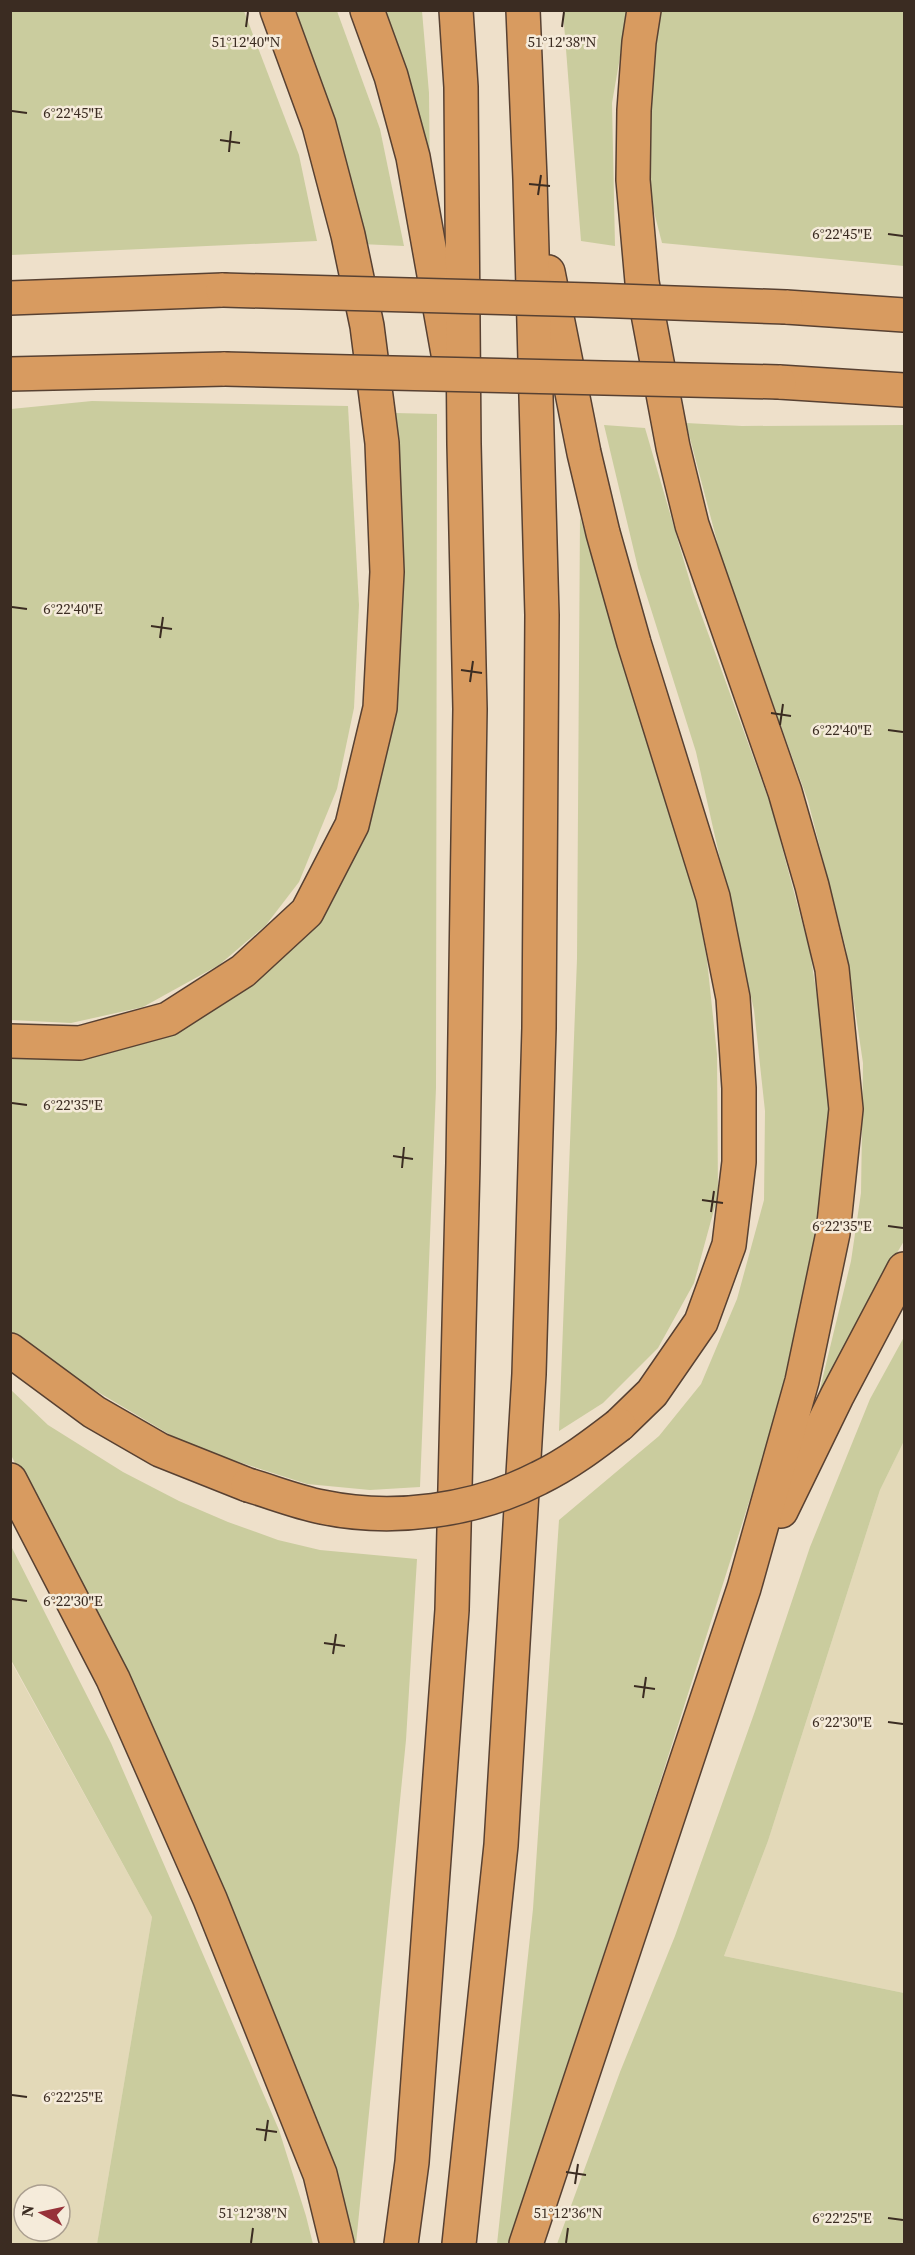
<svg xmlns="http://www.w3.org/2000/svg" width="915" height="2255" viewBox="0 0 915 2255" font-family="'Source Serif 4',serif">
  <rect width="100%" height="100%" fill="#eee0ca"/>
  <g fill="#e3d9b8" fill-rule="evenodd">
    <path d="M904 1441V1993L724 1956 768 1841 880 1490Z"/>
    <path d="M10 1660 152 1917 97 2244H11ZM24 2195H60V2231H24Z"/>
  </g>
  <g fill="#cacc9e">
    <path d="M10 11H244L299 155 317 241 11 255Z"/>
    <path d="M289 11H337L380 129 404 246 361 244Z"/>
    <path d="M377 11H422L429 93 430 192Z"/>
    <path d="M563 11H628L612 103 615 246 581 241Z"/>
    <path d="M659 11H904V266L662 243 645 177 651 43Z"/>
    <path d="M92 401 348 406 359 605 354 708 337 789 299 882 266 925 219 965 143 1007 71 1023 11 1020V409Z"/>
    <path d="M395 413 437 414 436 1088 420 1487 370 1490 307 1484 189 1446 22 1347 11 1335V1056H89L284 952 396 686Z"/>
    <path d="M686 423 742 426 904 425V1241L858 1319 818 1397 851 1261 861 1193 863 1063 846 949 808 801 724 568Z"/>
    <path d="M604 425 645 428 693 592 771 806 810 952 830 1078 827 1213 797 1351 646 1826 508 2244H497L533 1909 559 1520 659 1436 701 1384 737 1299 764 1200 765 1111 754 1010 696 752 638 568Z"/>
    <path d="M580 517 624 664 688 858 707 960 717 1054 718 1195 694 1283 658 1348 603 1403 559 1431 577 959Z"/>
    <path d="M904 1337V1441L880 1490 768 1841 724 1956 904 1993V2244H557L620 2072 675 1936 755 1711 810 1547 870 1399Z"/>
    <path d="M10 1389 48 1425 123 1472 179 1501 228 1522 278 1540 320 1550 417 1559 406 1740 356 2244H353L293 2074 35 1503 11 1455Z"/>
    <path d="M10 1544 111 1743 186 1915 279 2130 306 2216 313 2244H97L152 1917 11 1660Z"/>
  </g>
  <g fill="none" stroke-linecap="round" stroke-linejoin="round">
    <defs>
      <g id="motorway">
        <path d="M367 10 391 76 413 157 449 359"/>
        <path d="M548 272 584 453 603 533 634 643 713 897 733 998 739 1088V1162L729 1245 701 1322 652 1393 619 1425"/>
        <path d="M10 298 223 290"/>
        <path d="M786 307 904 315"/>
        <path d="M10 374 225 369"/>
        <path d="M779 382 904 390"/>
        <path d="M10 1041 80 1043 168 1019 243 971 307 912 352 825 380 708 387 572 382 443 367 326 348 235 319 125 277 10"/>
        <path d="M10 1350 94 1412 160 1450 248 1485"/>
        <path d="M10 1480 113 1679 210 1899 320 2174 337 2244"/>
        <path d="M781 1511 837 1396 904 1269"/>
        <path d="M401 2244 412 2162 452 1610 463 1163 470 709 464 444 461 87 456 10"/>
        <path d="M459 2244 501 1845 529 1374 539 1028 542 615 530 179 523 10"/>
        <path d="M526 2244 744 1588 802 1381 833 1233 846 1109 832 969 812 886 785 792 692 525 673 447 657 362 642 282 633 180 634 110 639 42 644 10"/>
      </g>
    </defs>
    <use href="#motorway" stroke="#584132" stroke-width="36"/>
    <use href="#motorway" stroke="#d89b60" stroke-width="33"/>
    <defs>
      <g id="motorway-bridge">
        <path d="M223 290 592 300 786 307"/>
        <path d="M225 369 779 382"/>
        <path d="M248 1485C272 1492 297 1502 322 1507 393 1522 475 1511 539 1478 568 1464 593 1445 619 1425"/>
      </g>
    </defs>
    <use href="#motorway-bridge" stroke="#584132" stroke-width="36" stroke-linecap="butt"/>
    <use href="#motorway-bridge" stroke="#d89b60" stroke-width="33"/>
  </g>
  <path fill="none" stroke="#3b2c22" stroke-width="2" d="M246 27 248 12M562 27 564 12M12 111 27 113M220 140 240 143M229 152 231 131M529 184 550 186M538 195 541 175M888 234 903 236M12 607 27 609M151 626 172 629M160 638 163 617M461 670 482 673M470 682 473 661M771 713 791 716M780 725 783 704M888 730 903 732M12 1103 27 1105M393 1156 413 1159M402 1168 404 1147M702 1200 723 1203M711 1212 714 1191M888 1226 903 1228M12 1599 27 1601M324 1643 345 1646M333 1654 336 1634M634 1686 655 1689M643 1698 646 1677M888 1722 903 1724M12 2095 27 2097M256 2129 277 2132M265 2141 268 2120M566 2172 586 2175M575 2184 578 2164M888 2218 903 2220M251 2243 253 2228M566 2243 568 2228"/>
  <g font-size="15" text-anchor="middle" fill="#3b2c22" stroke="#f5ebda" stroke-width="5" stroke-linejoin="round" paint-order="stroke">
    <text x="246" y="47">51°12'40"N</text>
    <text x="562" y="47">51°12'38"N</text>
    <text x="73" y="118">6°22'45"E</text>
    <text x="842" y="239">6°22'45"E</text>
    <text x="73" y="614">6°22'40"E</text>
    <text x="842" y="735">6°22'40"E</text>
    <text x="73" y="1110">6°22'35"E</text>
    <text x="842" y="1231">6°22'35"E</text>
    <text x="73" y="1606">6°22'30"E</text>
    <text x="842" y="1727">6°22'30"E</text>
    <text x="73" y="2102">6°22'25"E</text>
    <text x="253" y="2218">51°12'38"N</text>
    <text x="568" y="2218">51°12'36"N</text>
    <text x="842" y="2223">6°22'25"E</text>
  </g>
  <rect width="915" height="2255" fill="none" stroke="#3b2c22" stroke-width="24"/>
  <g transform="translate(42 2213) rotate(278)"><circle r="28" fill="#f5ebda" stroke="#ab9f90" stroke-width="1.5"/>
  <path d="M0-4.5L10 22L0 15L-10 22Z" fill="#973139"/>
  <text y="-9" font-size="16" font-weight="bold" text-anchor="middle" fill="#3b2c22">N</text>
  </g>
</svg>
